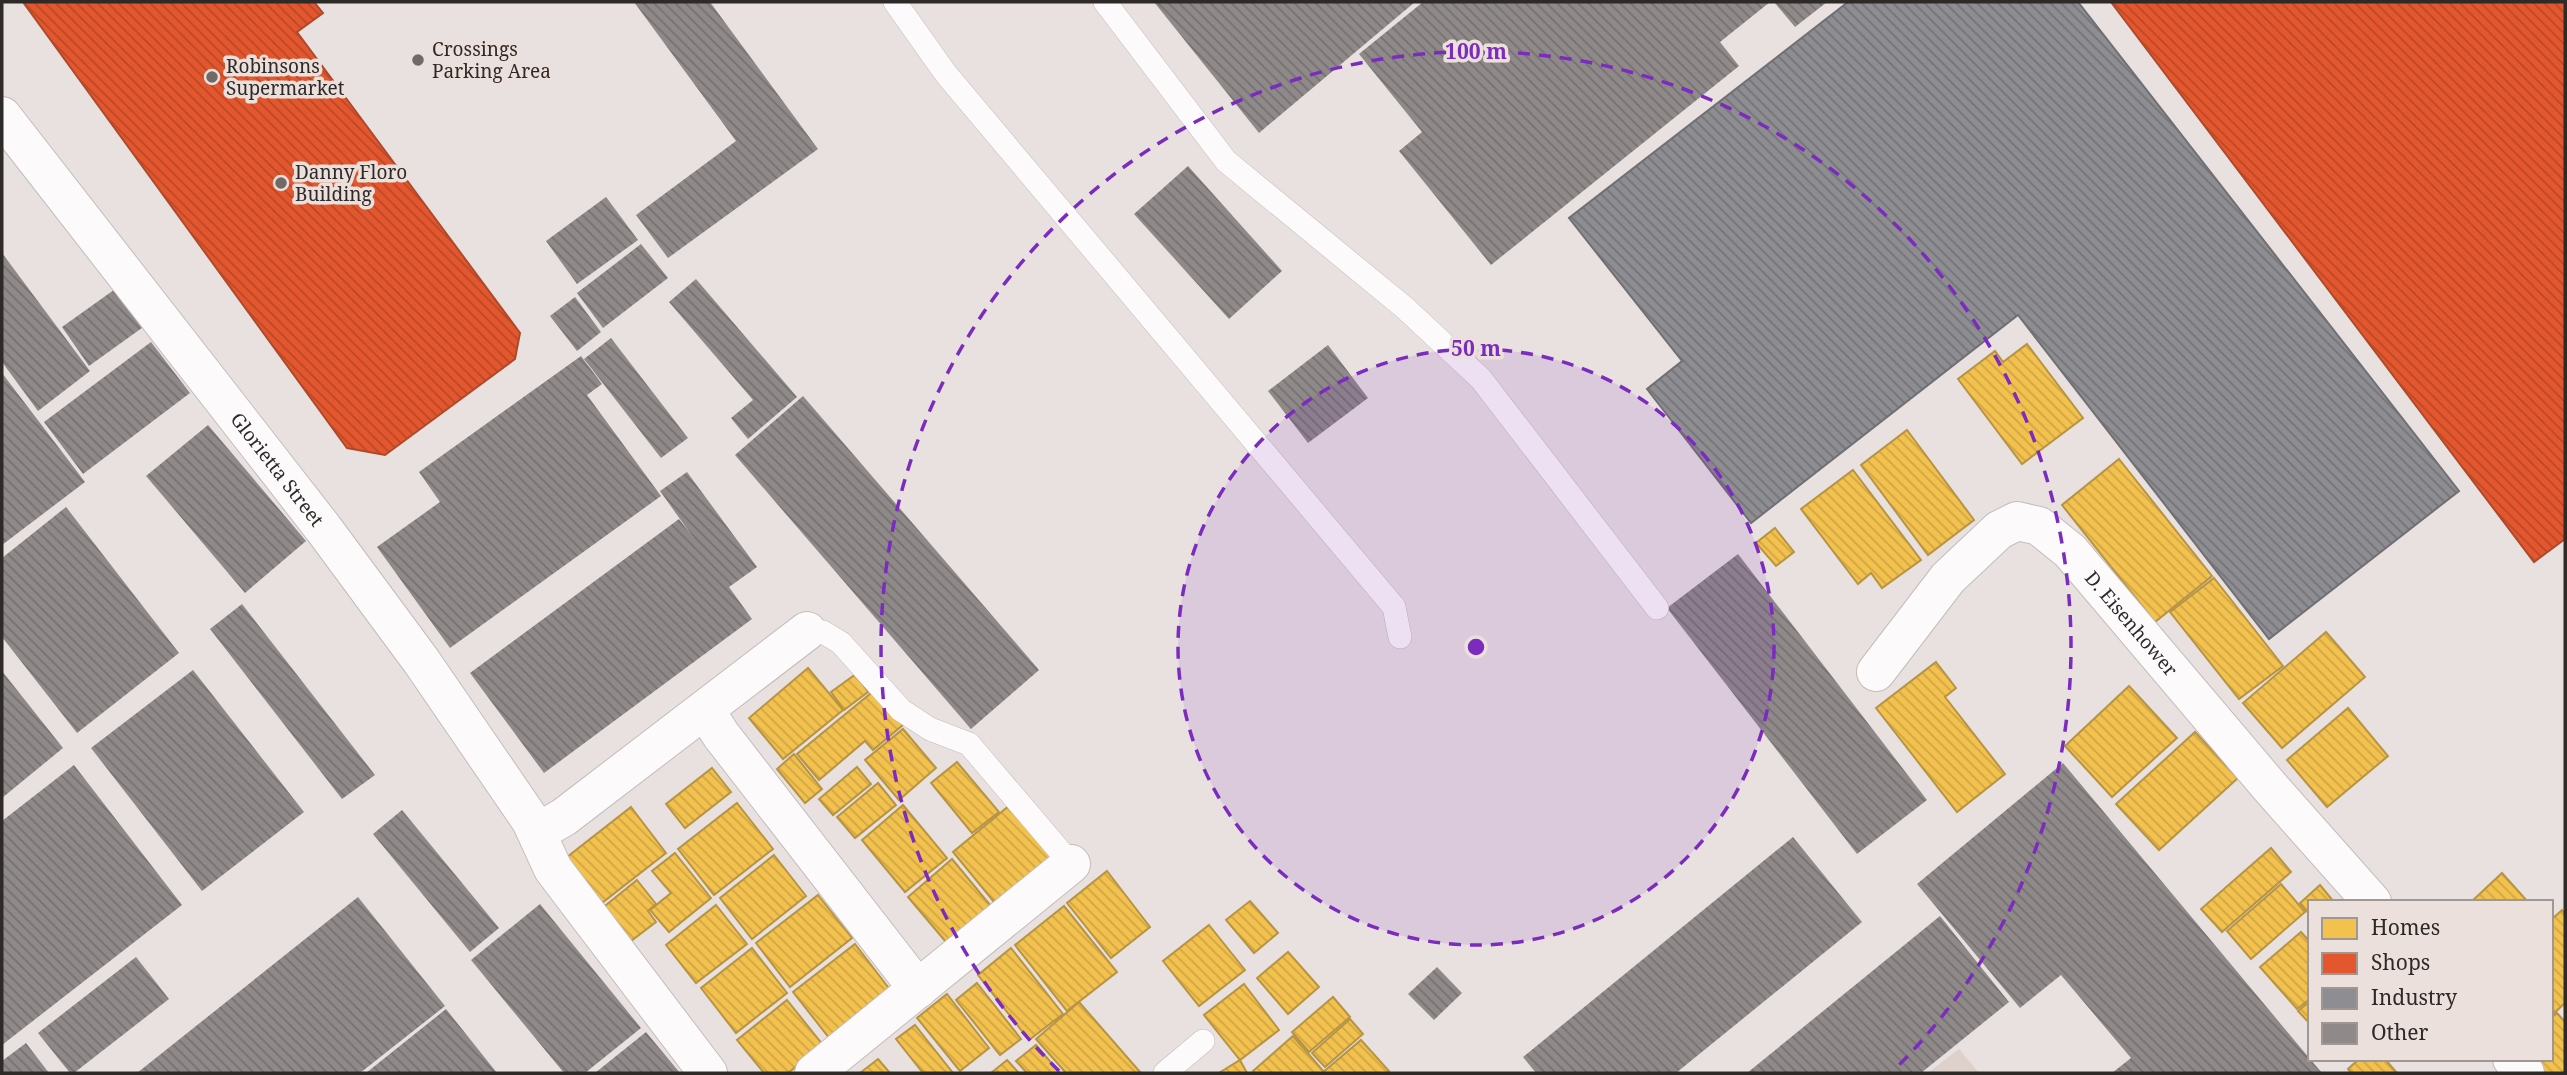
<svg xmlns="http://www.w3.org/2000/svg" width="2567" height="1075" viewBox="0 0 2567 1075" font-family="'Noto Serif',serif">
  <defs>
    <pattern id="homes-back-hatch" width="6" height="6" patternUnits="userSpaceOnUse" patternTransform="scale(1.75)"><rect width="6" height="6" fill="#f2c14e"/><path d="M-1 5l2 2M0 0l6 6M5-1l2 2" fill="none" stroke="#d0a644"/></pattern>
    <pattern id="shops-back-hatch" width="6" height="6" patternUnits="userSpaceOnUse" patternTransform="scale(1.75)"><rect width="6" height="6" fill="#e4572e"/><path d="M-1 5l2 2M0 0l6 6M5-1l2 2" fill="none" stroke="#b94827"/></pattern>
    <pattern id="industry-back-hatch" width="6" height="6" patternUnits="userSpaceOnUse" patternTransform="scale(1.75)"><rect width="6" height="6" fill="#8d8d92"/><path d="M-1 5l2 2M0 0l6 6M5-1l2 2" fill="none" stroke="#747377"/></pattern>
    <pattern id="building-back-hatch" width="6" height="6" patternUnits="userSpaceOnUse" patternTransform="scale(1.75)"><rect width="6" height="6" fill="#8f8a89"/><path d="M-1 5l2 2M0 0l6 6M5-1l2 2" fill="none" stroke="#757170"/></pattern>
  </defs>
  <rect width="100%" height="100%" fill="#e8e1e0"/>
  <path fill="#ded1cc" d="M1959 1049 1979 1073H1928Z"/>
  <g fill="url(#homes-back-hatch)" stroke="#b79443" stroke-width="2">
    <path d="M2027 344 2083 418 2022 464 1958 379 1995 351 2003 362Z"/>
    <path d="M1907 430 1974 520 1928 555 1861 465Z"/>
    <path d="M2119 459 2212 576 2155 622 2062 505Z"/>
    <path d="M1853 470 1921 560 1882 588 1871 573 1858 584 1801 509Z"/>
    <path d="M1775 528 1794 552 1776 566 1756 543Z"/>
    <path d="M2214 578 2283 666 2239 699 2170 612Z"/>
    <path d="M2326 632 2365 677 2282 748 2243 703Z"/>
    <path d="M1936 662 1956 688 1945 697 2005 774 1957 812 1876 708Z"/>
    <path d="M808 668 843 710 783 759 749 718Z"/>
    <path d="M856 674 868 692 844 710 831 692Z"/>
    <path d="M2129 686 2177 738 2112 797 2065 746Z"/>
    <path d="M876 689 904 724 873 750 865 741 819 780 797 754Z"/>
    <path d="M2348 708 2388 756 2327 807 2287 760Z"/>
    <path d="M903 729 936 768 899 800 865 760Z"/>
    <path d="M2195 732 2238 778 2159 850 2116 804Z"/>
    <path d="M794 754 822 789 805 803 777 769Z"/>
    <path d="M957 762 999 812 972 833 931 783Z"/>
    <path d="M857 767 871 784 833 815 819 799Z"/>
    <path d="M712 768 731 792 685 828 666 804Z"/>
    <path d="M878 783 896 805 855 838 837 817Z"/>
    <path d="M737 803 773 849 714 895 678 849Z"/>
    <path d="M903 805 947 858 905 892 862 840Z"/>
    <path d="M1010 805 1056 861 999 908 953 852Z"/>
    <path d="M631 807 666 853 598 906 562 861Z"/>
    <path d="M2271 848 2291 872 2222 932 2201 909Z"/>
    <path d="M675 853 711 898 669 932 650 910 671 893 652 871Z"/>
    <path d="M774 855 806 896 752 939 720 898Z"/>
    <path d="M952 859 991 906 946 942 908 897Z"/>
    <path d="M1107 871 1150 927 1111 958 1067 903Z"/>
    <path d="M2502 873 2528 902H2471Z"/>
    <path d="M637 880 656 904 648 911 656 922 627 944 600 910Z"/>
    <path d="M2281 884 2305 912 2251 959 2227 931Z"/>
    <path d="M2320 885 2334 902H2310V915L2300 903Z"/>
    <path d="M818 895 852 938 790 987 756 943Z"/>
    <path d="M1250 901 1278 933 1254 953 1226 920Z"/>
    <path d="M716 905 747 944 696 983 666 945Z"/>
    <path d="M1064 906 1117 972 1067 1011 1015 945Z"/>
    <path d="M2562 910 2565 914V1003L2551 1016V920Z"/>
    <path d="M1209 925 1245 970 1199 1006 1163 961Z"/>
    <path d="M2301 932 2310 942V999L2297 1009 2260 967Z"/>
    <path d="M855 944 891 991 830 1039 793 992Z"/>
    <path d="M752 948 787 993 736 1033 701 988Z"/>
    <path d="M1011 948 1063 1014 1029 1040 978 975Z"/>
    <path d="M1288 952 1319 987 1288 1014 1257 978Z"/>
    <path d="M977 983 1021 1039 1000 1055 956 1000Z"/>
    <path d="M1244 984 1279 1030 1240 1060 1204 1015Z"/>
    <path d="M947 994 989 1048 960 1071 917 1018Z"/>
    <path d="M1333 997 1350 1017 1309 1052 1292 1032Z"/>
    <path d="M787 1000 823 1045 788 1073H764L737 1040Z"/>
    <path d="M2310 1001V1024L2298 1011Z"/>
    <path d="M1079 1002 1140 1072 1138 1073H1066L1036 1039Z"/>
    <path d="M2557 1013 2565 1022V1073H2545L2532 1059H2551V1018Z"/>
    <path d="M1350 1019 1363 1034 1325 1067 1312 1053Z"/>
    <path d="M915 1025 953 1073H923L896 1039Z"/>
    <path d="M1293 1036 1325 1073H1255L1253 1071Z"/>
    <path d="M1361 1040 1389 1071 1386 1073H1322Z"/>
    <path d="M1036 1045 1060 1073H1027L1016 1061Z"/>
    <path d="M878 1059 890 1073H860Z"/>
    <path d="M2359 1059H2385L2397 1073H2351L2348 1069Z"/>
    <path d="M1007 1060 1019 1073H991Z"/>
    <path d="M1240 1060 1247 1073H1219Z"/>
  </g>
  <g fill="url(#shops-back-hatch)" stroke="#ad4a2c" stroke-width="2">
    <path d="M23 2H314L323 13 297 32 520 333 515 359 385 455 347 448Z"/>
    <path d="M2111 2H2565V539L2534 562Z"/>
  </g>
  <path fill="url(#industry-back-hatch)" stroke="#706f72" stroke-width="2" d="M1848 2H2078L2459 491 2269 639 2018 315 1751 523 1647 389 1682 361 1569 218Z"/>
  <g fill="url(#building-back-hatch)">
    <path d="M634 2H710L818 149 668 258 636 215 736 141Z"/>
    <path d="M1154 2H1415L1259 133Z"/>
    <path d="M1423 2H1770L1720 42 1739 66 1491 265 1399 151 1422 132 1359 54Z"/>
    <path d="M1774 2H1827L1795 27Z"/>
    <path d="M1188 166 1282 271 1229 319 1134 214Z"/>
    <path d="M606 197 638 240 577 284 546 241Z"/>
    <path d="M641 244 668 278 603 328 577 293Z"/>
    <path d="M2 253 90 371 38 411 2 362Z"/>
    <path d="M696 279 797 397 748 439 731 418 753 400 669 302Z"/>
    <path d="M118 287 146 325 89 366 62 327Z"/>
    <path d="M575 297 601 332 577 351 550 316Z"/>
    <path d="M611 338 688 438 661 458 584 359Z"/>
    <path d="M151 342 190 393 83 474 44 422Z"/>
    <path d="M1328 345 1368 398 1308 443 1268 391Z"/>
    <path d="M581 356 602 384 587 395 661 496 450 648 377 547 440 502 419 472Z"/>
    <path d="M2 373 85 482 2 545Z"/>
    <path d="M803 396 1039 670 971 729 735 455Z"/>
    <path d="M208 425 306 541 245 593 146 476Z"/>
    <path d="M687 472 757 567 729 587 752 619 544 773 470 673 679 519 695 540 660 491Z"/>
    <path d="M66 507 179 653 77 733 2 637V558Z"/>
    <path d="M1738 554 1927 800 1857 854 1667 608Z"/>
    <path d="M242 604 375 775 342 799 210 629Z"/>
    <path d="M193 670 304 812 202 891 91 748Z"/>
    <path d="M2 671 63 748 2 798Z"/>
    <path d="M2063 763 2310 1059 2322 1073H2112L2131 1058 2061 975 2020 1008 1917 884Z"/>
    <path d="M74 765 182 905 2 1045V821Z"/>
    <path d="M402 810 499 928 470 952 373 834Z"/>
    <path d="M1793 837 1862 922 1676 1073H1536L1523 1057Z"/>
    <path d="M358 897 445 1006 360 1073H137Z"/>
    <path d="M540 904 641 1028 585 1073H564L471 960Z"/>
    <path d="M1940 916 2009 1002 1921 1073H1747Z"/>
    <path d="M136 957 169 999 74 1073H70L38 1033Z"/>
    <path d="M1437 967 1462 993 1434 1020 1408 994Z"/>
    <path d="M446 1009 497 1073H366Z"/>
    <path d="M646 1032 680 1073H595Z"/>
    <path d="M26 1043 49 1073H2V1061Z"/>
  </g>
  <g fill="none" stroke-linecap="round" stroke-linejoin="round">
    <defs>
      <g id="service">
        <path d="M895 2 946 74 1394 607 1400 637"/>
        <path d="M1105 2 1226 161 1405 308 1481 379 1657 608"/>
        <path d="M807 631 823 632 841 643 901 710 930 729 969 744 1071 864"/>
        <path d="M1165 1073 1203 1041"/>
      </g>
      <g id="minor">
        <path id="s1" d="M2 116 323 528 422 662 531 821 545 828 564 817 807 631"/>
        <path id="s2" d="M1876 672 1948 578 1999 530 2017 521 2039 526 2070 551 2270 787 2372 902"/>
        <path d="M705 710 721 735 918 989"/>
        <path d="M531 821 553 869 708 1073"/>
        <path d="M2512 1059 2525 1073"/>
        <path d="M814 1073 1071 864"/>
      </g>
    </defs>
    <use href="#service" stroke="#c2bdbb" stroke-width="24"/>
    <use href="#minor" stroke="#c2bdbb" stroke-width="40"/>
    <use href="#service" stroke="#fcfafa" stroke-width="23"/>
    <use href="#minor" stroke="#fcfafa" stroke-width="38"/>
  </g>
  <circle cx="1476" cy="647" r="298" fill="#7b2cbf" fill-opacity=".12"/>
  <g fill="none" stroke="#7b2cbf" stroke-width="3.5" stroke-dasharray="12 9">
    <circle cx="1476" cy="647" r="298"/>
    <path d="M1059 1071A595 595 0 1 1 1893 1071"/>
  </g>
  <g fill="#6f6a68" stroke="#ebe0dc" stroke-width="2.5">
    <circle cx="418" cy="60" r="7"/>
    <circle cx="212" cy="77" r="7"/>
    <circle cx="281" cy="183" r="7"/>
  </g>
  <g text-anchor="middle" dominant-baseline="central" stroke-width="7" stroke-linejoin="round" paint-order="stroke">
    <g font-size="19" fill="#2e2a28" stroke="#ebe0dc" text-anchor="start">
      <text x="432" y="49">Crossings<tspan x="432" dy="22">Parking Area</tspan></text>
      <text x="226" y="66">Robinsons<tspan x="226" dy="22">Supermarket</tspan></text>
      <text x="295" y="172">Danny Floro<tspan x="295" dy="22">Building</tspan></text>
    </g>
    <g font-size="19" fill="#2e2a28" stroke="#ebe0dc">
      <text stroke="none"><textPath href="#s1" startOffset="448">Glorietta Street</textPath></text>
      <text stroke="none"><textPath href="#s2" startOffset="366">D. Eisenhower</textPath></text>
    </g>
  </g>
  <circle cx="1476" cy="647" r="10" fill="#7b2cbf" stroke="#ebe0dc" stroke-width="3.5"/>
  <g font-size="21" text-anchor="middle" font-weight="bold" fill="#7b2cbf" stroke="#ebe0dc" stroke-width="7" stroke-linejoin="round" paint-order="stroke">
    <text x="1476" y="59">100 m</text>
    <text x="1476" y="356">50 m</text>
  </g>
  <rect width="2567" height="1075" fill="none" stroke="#2e2a28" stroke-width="7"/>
  <rect x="2308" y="900" width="245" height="161" fill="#ebe0dc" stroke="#9f9794" stroke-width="2"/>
  <rect x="2322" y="918" width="35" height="21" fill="#f2c14e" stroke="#9f9794" stroke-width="2"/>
  <text x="2371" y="935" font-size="21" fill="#2e2a28">Homes</text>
  <rect x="2322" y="953" width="35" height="21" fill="#e4572e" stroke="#9f9794" stroke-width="2"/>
  <text x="2371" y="970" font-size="21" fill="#2e2a28">Shops</text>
  <rect x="2322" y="988" width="35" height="21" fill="#8d8d92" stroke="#9f9794" stroke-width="2"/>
  <text x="2371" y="1005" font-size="21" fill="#2e2a28">Industry</text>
  <rect x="2322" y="1023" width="35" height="21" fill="#8f8a89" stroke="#9f9794" stroke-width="2"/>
  <text x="2371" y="1040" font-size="21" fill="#2e2a28">Other</text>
</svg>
